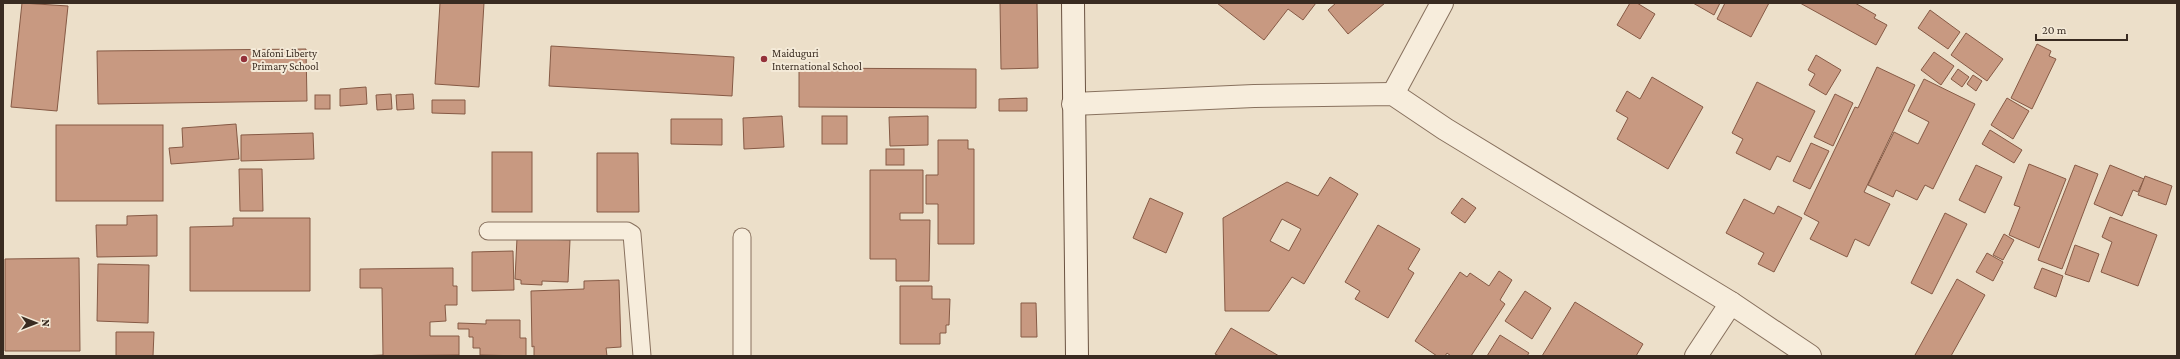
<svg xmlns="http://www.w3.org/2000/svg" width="2180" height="359" font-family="'Crimson Pro',serif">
<rect width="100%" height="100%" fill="#ecdfc9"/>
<g fill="#c89981" stroke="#865a45" fill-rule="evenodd">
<polygon points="22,3 68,6 57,111 11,107"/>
<polygon points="440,3 484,3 479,87 435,84"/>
<polygon points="1000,3 1037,3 1038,68 1001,69"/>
<polygon points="1217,3 1316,3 1303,20 1288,9 1264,40"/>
<polygon points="1336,3 1385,3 1348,34 1328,10"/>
<polygon points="1630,3 1637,3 1655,14 1640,39 1617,25"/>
<polygon points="1693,3 1720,3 1714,15"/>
<polygon points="1725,3 1769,3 1751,37 1717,19"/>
<polygon points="1800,3 1855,3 1876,15 1874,18 1887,25 1876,45"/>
<polygon points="1930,10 1960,32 1948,49 1918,28"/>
<polygon points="1966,33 2003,59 1987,81 1951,55"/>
<polygon points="2037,44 2051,51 2049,56 2056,59 2032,109 2011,98"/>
<polygon points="551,46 734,57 732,96 549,86"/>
<polygon points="306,49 307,101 98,104 97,51"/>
<polygon points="1934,52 1954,66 1941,85 1921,70"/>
<polygon points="1816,55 1841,70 1826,95 1809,85 1815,74 1808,70"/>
<polygon points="1877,67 1915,85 1864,192 1890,204 1869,246 1855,239 1847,257 1810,239 1819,222 1804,214 1855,107 1858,108"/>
<polygon points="799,68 976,69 976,108 799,107"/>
<polygon points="1958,69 1969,77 1962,87 1951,79"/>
<polygon points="1973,75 1982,81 1976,91 1967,84"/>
<polygon points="1652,77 1703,107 1668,169 1617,139 1628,118 1616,111 1627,91 1640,99"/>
<polygon points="1924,79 1975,104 1933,189 1925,185 1917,200 1896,190 1893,197 1868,185 1894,132 1918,144 1929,122 1908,111"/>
<polygon points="1757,82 1815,111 1790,162 1777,156 1770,170 1736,153 1743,139 1732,133"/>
<polygon points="366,87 367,104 340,106 340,89"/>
<polygon points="391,94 392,109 377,110 376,95"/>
<polygon points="413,94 414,109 397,110 396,95"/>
<polygon points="1835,94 1853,103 1833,146 1814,137"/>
<rect x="315" y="95" width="15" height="14"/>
<polygon points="1027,98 1027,111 999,111 999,99"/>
<polygon points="2007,98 2029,111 2013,139 1991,125"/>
<polygon points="432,100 465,100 465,114 432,113"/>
<polygon points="782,116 784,147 744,149 743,118"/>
<rect x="822" y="116" width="25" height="28"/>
<polygon points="928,116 928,145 890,146 889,117"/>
<polygon points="671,119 722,119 722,145 671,144"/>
<polygon points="236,124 239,159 171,164 169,148 183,147 182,128"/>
<rect x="56" y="125" width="107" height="76"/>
<polygon points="1990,130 2022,150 2014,163 1982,144"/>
<polygon points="313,133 314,159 241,161 241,135"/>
<polygon points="938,140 968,140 968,149 974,149 974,244 938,244 938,204 926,204 926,175 938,175"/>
<polygon points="1811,143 1829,151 1810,189 1793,181"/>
<rect x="886" y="149" width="18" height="16"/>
<rect x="492" y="152" width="40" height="60"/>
<polygon points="597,153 638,153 639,212 597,212"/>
<polygon points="2029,164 2066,179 2039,248 2009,235 2020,207 2014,205"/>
<polygon points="1976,165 2002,177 1985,213 1959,200"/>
<polygon points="2075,165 2098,174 2062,269 2038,260"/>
<polygon points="2110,165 2144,179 2138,192 2133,190 2122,216 2094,204"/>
<polygon points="239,169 262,169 263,211 240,211"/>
<polygon points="870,170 923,170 923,213 900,213 900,220 930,220 929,281 896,281 896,259 870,259"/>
<polygon points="2145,176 2172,186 2166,205 2138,195"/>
<path d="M1330 177 1358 194 1304 284 1292 277 1269 311H1225L1223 218 1287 182 1318 196ZM1282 219 1301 229 1289 251 1270 241Z"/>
<polygon points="1150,198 1183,213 1166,253 1133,238"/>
<polygon points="1462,198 1476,208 1465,223 1451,213"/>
<polygon points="1744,199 1774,214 1778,206 1802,218 1774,272 1758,264 1764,253 1726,233"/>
<polygon points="1945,213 1967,224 1932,294 1911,283"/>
<polygon points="157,215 157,256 97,257 96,225 127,225 127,216"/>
<polygon points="2110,217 2157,235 2138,286 2101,272 2112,242 2102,237"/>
<polygon points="233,218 310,218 310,291 190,291 190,227 233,226"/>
<polygon points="1378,225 1420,249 1408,269 1414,273 1388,318 1355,299 1360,291 1345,282"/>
<polygon points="2004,234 2014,240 2003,260 1993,255"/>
<polygon points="517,238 570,240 568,282 542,281 542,285 521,284 521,280 515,279"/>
<polygon points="2075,245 2099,254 2089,282 2065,274"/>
<polygon points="513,251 514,290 472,291 472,252"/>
<polygon points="1987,253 2003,262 1993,281 1976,272"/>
<polygon points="79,258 80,351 5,351 5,259"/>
<polygon points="98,264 149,265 148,323 97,321"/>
<polygon points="453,268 453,286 457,286 457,305 445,305 446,321 430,322 430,336 459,336 459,355 360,356 383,355 382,288 360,288 360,269"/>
<polygon points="2042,268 2063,276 2056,297 2034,288"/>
<polygon points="1499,271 1512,280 1500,300 1505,304 1471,356 1451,356 1447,353 1445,356 1437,356 1415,341 1460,272 1467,277 1470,273 1489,286"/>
<polygon points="1957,279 1985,295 1951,356 1917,356 1915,355"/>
<polygon points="619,280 621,347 606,348 607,356 534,356 534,346 532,347 531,291 584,289 584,281"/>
<polygon points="900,286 932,286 932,299 950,299 949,325 946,325 946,333 940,333 940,344 900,344"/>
<polygon points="1525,291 1551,308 1532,339 1505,321"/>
<polygon points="1575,302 1643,344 1636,356 1542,356"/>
<polygon points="1021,303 1036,303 1037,337 1021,337"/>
<polygon points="486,320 520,320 520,338 526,338 526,356 480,355 480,348 473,348 473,337 469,337 469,329 458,329 458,323 486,324"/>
<polygon points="1231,328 1279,356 1219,356 1215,354"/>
<polygon points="116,332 154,332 153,356 116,356"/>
<polygon points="1500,335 1529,353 1527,356 1487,356"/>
</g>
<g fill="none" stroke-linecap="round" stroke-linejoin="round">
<defs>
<g id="lane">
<polyline points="488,231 627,231 632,234 642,356"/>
<polyline points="742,237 742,356"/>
</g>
<g id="street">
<polyline points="1393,94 1442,3"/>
<polyline points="1073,104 1254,96 1393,94 1445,129 1731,303 1810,356"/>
<polyline points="1696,356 1731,303"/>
</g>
<polyline id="secondary" points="1073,3 1077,356"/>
</defs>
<use href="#lane" stroke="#88715e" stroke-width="19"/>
<use href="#street" stroke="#88715e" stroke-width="24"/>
<use href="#secondary" stroke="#6a5241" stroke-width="24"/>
<use href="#lane" stroke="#f7eddc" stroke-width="17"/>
<use href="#street" stroke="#f7eddc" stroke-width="22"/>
<use href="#secondary" stroke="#f7eddc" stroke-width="22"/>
</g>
<g fill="#94313a" stroke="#f4ead8" stroke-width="1.5">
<circle cx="244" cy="59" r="4"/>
<circle cx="764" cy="59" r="4"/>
</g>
<g text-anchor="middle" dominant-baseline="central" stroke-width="4" stroke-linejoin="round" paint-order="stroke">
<g font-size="11" fill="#392b21" stroke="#f4ead8" text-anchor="start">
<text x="252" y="53">Mafoni Liberty<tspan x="252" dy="13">Primary School</tspan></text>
<text x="772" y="53">Maiduguri<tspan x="772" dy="13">International School</tspan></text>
</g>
</g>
<rect width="2180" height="359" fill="none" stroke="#392b21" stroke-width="8"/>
<g transform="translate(36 323) rotate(90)" stroke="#f4ead8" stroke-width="3" paint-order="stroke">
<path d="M0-3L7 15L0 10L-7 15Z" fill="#392b21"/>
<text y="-6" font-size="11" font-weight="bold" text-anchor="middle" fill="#392b21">N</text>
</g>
<path d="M2036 34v6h91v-6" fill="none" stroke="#392b21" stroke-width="2"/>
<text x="2042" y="34" font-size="12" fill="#392b21" stroke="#f4ead8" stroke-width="3" paint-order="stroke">20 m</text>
</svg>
